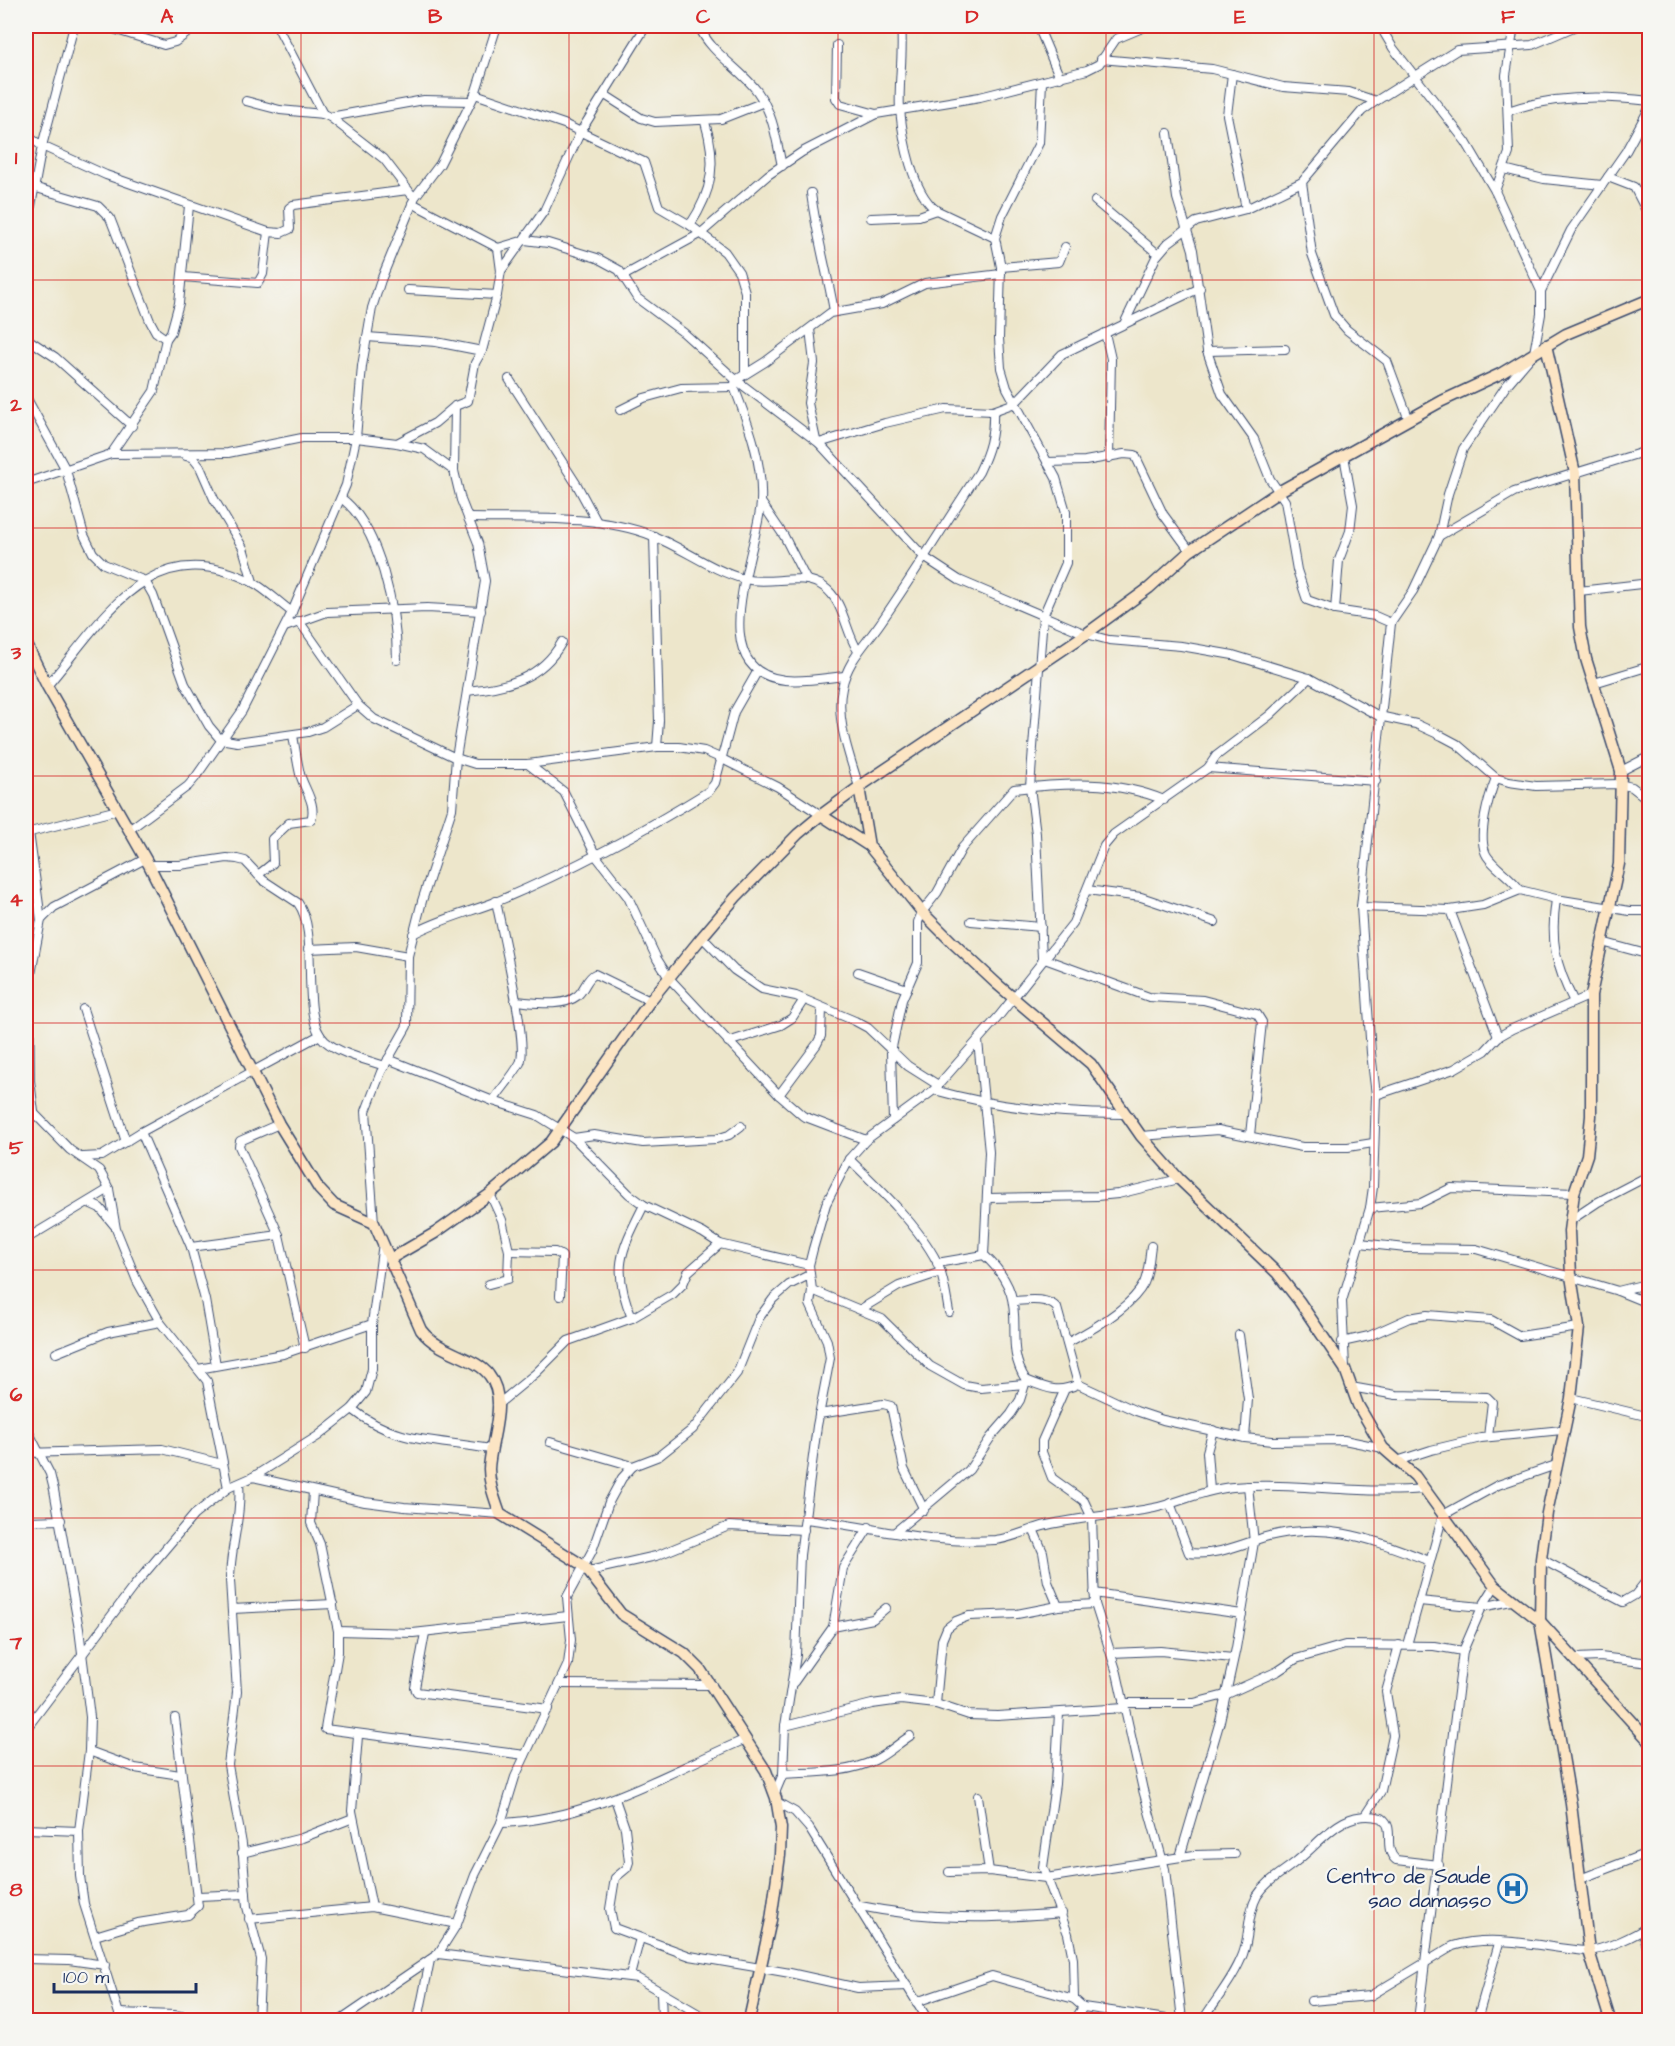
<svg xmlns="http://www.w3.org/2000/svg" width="1675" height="2046" font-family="'Architects Daughter',sans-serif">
<rect width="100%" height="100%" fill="#f6f6f2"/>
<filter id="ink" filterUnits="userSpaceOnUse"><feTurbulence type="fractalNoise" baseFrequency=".0167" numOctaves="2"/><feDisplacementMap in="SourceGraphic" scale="12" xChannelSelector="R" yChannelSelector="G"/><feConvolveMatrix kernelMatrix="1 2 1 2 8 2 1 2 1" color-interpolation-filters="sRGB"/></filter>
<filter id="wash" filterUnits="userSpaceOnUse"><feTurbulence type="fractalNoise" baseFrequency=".008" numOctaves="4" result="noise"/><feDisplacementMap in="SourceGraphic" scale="24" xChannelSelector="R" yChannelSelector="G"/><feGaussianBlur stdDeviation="1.35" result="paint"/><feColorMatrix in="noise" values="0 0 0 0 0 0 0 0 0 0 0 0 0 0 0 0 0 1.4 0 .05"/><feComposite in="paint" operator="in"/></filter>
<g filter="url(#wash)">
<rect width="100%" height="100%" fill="#ede6cb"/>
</g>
<g filter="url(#ink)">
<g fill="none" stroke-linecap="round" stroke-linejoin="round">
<defs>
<g id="street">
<polyline points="104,26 164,45 175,42 197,26"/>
<polyline points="277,26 323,114"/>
<path d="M699 26C710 53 740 68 757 91 774 115 776 139 782 166"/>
<path d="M901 26C904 54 898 82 900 110 903 139 912 192 936 210L995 238"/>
<polyline points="1038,26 1060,78"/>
<polyline points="837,45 836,98 840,104 876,114"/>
<polyline points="1101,59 1212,69 1283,87 1349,92 1376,101"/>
<polyline points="1232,74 1227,115 1246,209"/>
<polyline points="1042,82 1039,143 1002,216 995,238 1001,267 999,338 1001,368 1007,388 1056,478 1066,512 1066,563 1043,616 1030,787 1036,834 1042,958 1149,997 1203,1000 1257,1014 1262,1022 1250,1135"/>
<polyline points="475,94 564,124 644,162 659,207 690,225 725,252 739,272 745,292 745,374"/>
<polyline points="605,95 641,118 655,122 721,119 764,102"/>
<polyline points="246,101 280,110 323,114 330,117 384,159 411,194"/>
<path d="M1508 111C1553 95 1602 95 1650 101"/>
<polyline points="330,117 424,100 471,101"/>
<polyline points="1168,133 1177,198 1193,250 1207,351 1222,394 1254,439 1270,479 1285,501 1297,570 1307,600 1335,610 1375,616 1391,623"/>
<polyline points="26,135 42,146 106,175 268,232 281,233 290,229 289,208 293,205 408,190"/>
<polyline points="1504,169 1544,179 1602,185"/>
<polyline points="1608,177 1634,187 1650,218"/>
<polyline points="1302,182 1312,254 1334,315 1347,330 1387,361 1409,420"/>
<polyline points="33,187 98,206 110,218 150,321 156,332 166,339"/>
<polyline points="1495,191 1509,153 1506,75 1514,26"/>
<path d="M811 193C816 233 827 271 834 311"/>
<polyline points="1095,201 1158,254"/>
<polyline points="412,203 498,248 525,240 548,243 597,258 619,270 637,298 684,333 736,380 819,443 924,557 959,580 1086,634 1109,640 1181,646 1233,655 1309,678 1379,716 1416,724 1442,736 1457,744 1496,778 1509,782 1536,786 1619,784 1632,787 1650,801"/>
<polyline points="871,218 919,216 936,210"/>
<path d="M690 225C713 191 717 161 705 122"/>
<polyline points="26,233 42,146 74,26"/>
<polyline points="1001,267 1059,262 1065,247"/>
<polyline points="501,271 544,211 581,131 646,26"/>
<polyline points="623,276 700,234 768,175 802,152 876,114 980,97 1087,70 1099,64 1116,39 1147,26"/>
<polyline points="183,277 258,283 263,274 268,232"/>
<polyline points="408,290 497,295"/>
<polyline points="1541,291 1571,230 1626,151 1650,107"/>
<polyline points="1125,322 1156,257 1168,243 1196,222 1246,209 1302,182 1362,111 1376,101 1457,50 1532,45 1576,26"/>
<polyline points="810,329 814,363 808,403 816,440"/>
<polyline points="1105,333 1111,359 1109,458"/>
<polyline points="367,337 436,342 482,351"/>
<polyline points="26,338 55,357 132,426"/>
<polyline points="1207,351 1285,349"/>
<polyline points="509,379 577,485 597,522"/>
<polyline points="26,397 66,470 84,535 93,553 104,564 145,581 153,595 185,684 209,726 220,739 237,742 308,732 323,727 358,705"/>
<polyline points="620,410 644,398 681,388 734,387"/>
<polyline points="397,443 435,423 455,406 468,401 475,363 482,351 497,295 501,271 498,248"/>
<polyline points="819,443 885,423 946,409 993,411 1015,403 1062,354 1200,288"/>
<polyline points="111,454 154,391 166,339 171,332 179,303 189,206"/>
<polyline points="186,456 192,457 200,467 214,499 243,548 253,582"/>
<polyline points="1047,462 1085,461 1124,454 1135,455 1163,514 1190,551"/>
<polyline points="26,483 111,454 228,453 302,438 356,438 397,443 424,449 454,471"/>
<path d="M341 498C380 526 397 613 397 660"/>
<polyline points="761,502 784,536 806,579"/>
<path d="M468 518C526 519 599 514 653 536 685 549 711 570 744 579 771 586 802 571 824 587 844 601 845 631 858 651"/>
<polyline points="654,536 659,721 657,747"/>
<polyline points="1439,536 1514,492 1650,450"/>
<polyline points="1579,591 1650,583"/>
<polyline points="1335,610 1339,560 1350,531 1353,505 1344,456"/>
<polyline points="299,621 358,705 374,719 456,758 475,764 528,764 657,747 679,747 704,751 720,758 778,787 821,815"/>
<polyline points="285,627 327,612 427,608 481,611"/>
<path d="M845 676C826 678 804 682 785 680 701 671 758 551 761 502 763 461 748 423 734 387L736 380 765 362 830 313 882 304 925 283 1001 274"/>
<polyline points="1594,683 1650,666"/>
<path d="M47 686C103 621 149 530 252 582 266 589 279 603 292 612"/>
<path d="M467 691C507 687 541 679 562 642"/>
<polyline points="528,764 564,792 596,856 628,897 657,959 669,978 779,1095 803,1116 866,1140"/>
<polyline points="1208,768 1376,781"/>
<polyline points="1621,771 1650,756"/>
<path d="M1496 778C1489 796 1476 838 1487 856 1495 868 1511 877 1520 890"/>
<path d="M859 787C850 757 835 719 842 688 847 661 866 644 881 622 915 573 946 522 979 472 989 451 994 435 993 411"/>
<polyline points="129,830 188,786 195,778 242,711 292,612 346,485 356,438 362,366 372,308 381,280 415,197 440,164 475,94 497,26"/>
<polyline points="29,832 41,920"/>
<polyline points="26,833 118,810"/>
<path d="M149 865H180L227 858 237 859 245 861 263 880 298 903C321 934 298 1016 325 1041 340 1054 367 1060 385 1066"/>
<path d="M258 875 273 863 272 839 289 823 311 820C317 804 304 789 300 774 297 761 295 748 293 735"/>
<polyline points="1087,890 1141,897 1215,922"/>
<path d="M1556 899C1550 940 1555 965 1574 1002"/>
<polyline points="1361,907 1450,910 1483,905 1520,890 1556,899 1630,911 1650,911"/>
<polyline points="1450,910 1498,1037"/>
<polyline points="971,921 1041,927"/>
<path d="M413 934C440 919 470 912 498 901 571 870 641 833 709 791L715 783 734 712 757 672"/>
<polyline points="702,937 734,970 762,989 796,996 855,1021 868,1028 908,1066 938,1085"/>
<polyline points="1602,942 1650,955"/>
<polyline points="308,949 356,947 408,956"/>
<polyline points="858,972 907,989"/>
<polyline points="29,985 30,1081 34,1112"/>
<polyline points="26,989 29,985 41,920 54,907 145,859"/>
<path d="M515 1001C532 1002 562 1008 577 996 585 990 586 978 595 974L650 1001"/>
<polyline points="83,1009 126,1142"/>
<path d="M978 1041 989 1152 984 1255C1037 1303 998 1337 1026 1380 1046 1388 1058 1394 1078 1384L1136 1411 1163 1420 1245 1438 1272 1441 1344 1440 1383 1448"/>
<polyline points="728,1042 781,1025 792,1018 803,1001"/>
<polyline points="388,1059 493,1101 537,1115 574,1138 629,1194 644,1205 703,1233 720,1244 809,1265"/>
<path d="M934 1090C995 1107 1060 1114 1123 1114"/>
<polyline points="779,1095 817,1044 821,1036 822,1009"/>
<polyline points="1376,1095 1454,1069 1485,1051 1498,1037 1512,1029 1591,995"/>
<path d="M493 1101C501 1089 513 1076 520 1063 529 1045 501 928 496 901"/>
<polyline points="26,1105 70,1150 99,1170 104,1179 109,1189 116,1229 137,1281 160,1322 207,1381 228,1488"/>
<path d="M893 1120 891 1052 902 1000 918 963V922L922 912 937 893 962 848 1014 789C1065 783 1116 780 1164 800"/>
<polyline points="279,1124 240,1141 239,1146 279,1235 305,1348"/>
<polyline points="141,1132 191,1247 205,1300 216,1365"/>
<polyline points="1141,1136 1218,1130 1302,1147 1348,1147 1373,1143"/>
<polyline points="574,1138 594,1135 643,1143 716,1139 729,1135 741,1126"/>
<polyline points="83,1157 102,1156 141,1132 320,1035"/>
<path d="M849 1159C878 1187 918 1225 937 1262 944 1277 946 1296 949 1312"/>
<polyline points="490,1194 502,1220 509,1251 555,1252 562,1256 560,1296"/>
<polyline points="988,1198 1097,1196 1118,1194 1179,1179"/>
<polyline points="89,1203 100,1208 114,1225"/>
<polyline points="1370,1208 1421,1203 1451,1188 1574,1193"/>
<polyline points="1571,1220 1598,1202 1650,1175"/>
<polyline points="374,1223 366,1111 381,1072 407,1026 408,956 422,901 452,809 456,758 485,581 478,543 461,500 454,471 455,406"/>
<polyline points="26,1239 109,1189"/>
<polyline points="1360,1243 1406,1248 1476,1249 1618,1291 1650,1304"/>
<polyline points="191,1247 279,1235"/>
<polyline points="937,1263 984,1255"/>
<polyline points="489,1284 508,1279 509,1251"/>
<polyline points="1618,1291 1650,1283"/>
<path d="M1014 1301C1027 1300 1048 1297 1057 1308L1078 1384"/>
<polyline points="861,1309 899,1286 941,1272"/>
<path d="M632 1318C611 1268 621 1251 644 1205"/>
<polyline points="1239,1335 1248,1399 1245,1438"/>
<polyline points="1342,1342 1369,1336 1409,1318 1427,1315 1491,1320 1520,1336 1579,1327"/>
<path d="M1067 1343C1090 1331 1132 1307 1144 1283 1149 1272 1149 1258 1151 1246"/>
<polyline points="56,1353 108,1332 160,1322"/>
<polyline points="1345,1368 1342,1301 1370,1208 1373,1187 1376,1095 1371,1053 1361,907 1391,623 1413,591 1439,536 1448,494 1463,449 1506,386 1534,353 1541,314 1541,291 1495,191 1466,142 1393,48 1380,26"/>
<polyline points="198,1369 283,1354 372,1324"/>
<polyline points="1024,1384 981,1388 964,1385 930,1366 882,1319 812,1290 809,1265 813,1249 826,1204 849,1159 866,1140 934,1090 999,1016 1073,923 1104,846 1114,834 1208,768 1216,756 1270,715 1309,678"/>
<polyline points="1351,1387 1396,1395 1487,1397 1492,1402 1488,1437"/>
<polyline points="1064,1391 1042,1441 1042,1452 1052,1478 1084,1501 1092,1518 1095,1604 1117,1673 1143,1790 1165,1869 1182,2020"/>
<polyline points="1571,1398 1650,1417"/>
<polyline points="497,1405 536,1373 568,1341 632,1318 673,1294 683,1284 688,1272 720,1244"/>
<path d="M352 1409C397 1445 437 1439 490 1449"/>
<polyline points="819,1414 883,1404 891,1406 904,1469 924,1510"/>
<polyline points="26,1427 50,1474 54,1490 79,1629 90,1717 89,1751 79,1831 80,1876 84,1904 121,2020"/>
<polyline points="550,1442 633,1466"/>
<polyline points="26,1453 162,1449 222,1464"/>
<polyline points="1400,1460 1431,1450 1481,1438 1562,1430"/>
<polyline points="253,1477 365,1502 404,1507 500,1514"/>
<path d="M239 1484C242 1517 230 1547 230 1580L237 1692 228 1765 242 1844 247 1907 261 1959 258 2020"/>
<polyline points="1210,1490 1207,1452 1213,1430"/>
<polyline points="313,1491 311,1523 320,1544 338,1631 338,1652 325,1729 525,1755"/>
<path d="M1170 1503 1189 1553C1216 1556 1240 1545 1265 1537 1328 1520 1373 1540 1430 1561"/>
<path d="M806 1519C868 1526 932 1545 995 1540 1013 1538 1029 1529 1047 1525 1082 1517 1119 1515 1154 1508 1181 1502 1206 1489 1233 1487 1296 1482 1361 1495 1423 1489"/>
<polyline points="26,1521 61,1520"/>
<polyline points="1033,1529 1043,1552 1048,1582 1058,1606"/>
<polyline points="895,1532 969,1470 991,1437 1011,1414 1020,1400 1026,1381"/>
<polyline points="1541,1559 1623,1602 1635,1595 1650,1576"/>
<polyline points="589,1571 656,1556 729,1526 804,1530"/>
<polyline points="1094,1593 1242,1614"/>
<polyline points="1419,1601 1482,1607 1511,1601"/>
<polyline points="232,1609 333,1604"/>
<polyline points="833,1627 873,1619 886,1608"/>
<polyline points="338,1631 413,1633 568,1616"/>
<polyline points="425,1633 415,1688 417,1692 548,1709"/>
<polyline points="1407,1645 1443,1515 1498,1485 1556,1465"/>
<polyline points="1111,1653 1160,1651 1233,1658"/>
<polyline points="1576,1658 1600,1657 1650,1663"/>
<polyline points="794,1682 833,1627 843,1568 869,1527"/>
<polyline points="560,1684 712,1685"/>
<polyline points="1123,1703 1194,1703 1225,1695 1278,1671 1296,1659 1345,1645 1434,1646 1463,1651"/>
<polyline points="936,1704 942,1640 947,1628 956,1621 969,1616 1017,1614 1058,1606 1095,1604"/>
<polyline points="1059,1713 1055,1784 1043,1867 1068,1934 1073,1959 1074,1999"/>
<polyline points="785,1726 872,1704 901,1700 936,1704 969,1715 997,1716 1124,1708"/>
<polyline points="26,1729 134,1586 194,1515 228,1488 253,1477 318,1436 352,1409 366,1392 372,1369 372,1324 383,1243"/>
<polyline points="358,1736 352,1811 372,1907"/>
<polyline points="89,1751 135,1768 180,1775"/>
<path d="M783 1774C814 1772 846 1774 875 1760 887 1754 899 1743 910 1736"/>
<polyline points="775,1793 783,1774 785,1726 796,1655 800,1555 817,1426 830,1358 827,1341 810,1304 812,1290"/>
<polyline points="978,1796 989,1871"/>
<polyline points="615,1799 625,1828 629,1862 627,1868 615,1878 610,1909 614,1928 690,1956 790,1973 858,1988 907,1986"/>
<polyline points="777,1802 795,1812 809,1828 928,2020"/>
<polyline points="1366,1814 1381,1791 1393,1735 1386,1692 1399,1645"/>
<path d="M501 1823C593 1819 664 1774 746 1739"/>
<polyline points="26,1829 79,1831"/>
<polyline points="242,1853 302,1838 353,1818"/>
<polyline points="1180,1857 1220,1721 1236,1648 1254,1542 1248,1486"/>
<polyline points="949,1872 989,1871 1046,1878 1194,1855 1235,1854"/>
<polyline points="1580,1879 1650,1852"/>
<polyline points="198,1896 246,1894"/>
<path d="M860 1906C928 1920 993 1919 1062 1913"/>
<polyline points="249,1919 372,1907 457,1924"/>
<polyline points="1643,1930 1650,1960"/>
<polyline points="95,1936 138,1923 188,1915 198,1906 175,1718"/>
<polyline points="438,1954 637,1978 709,2020"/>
<polyline points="26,1959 69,1960 105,1965"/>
<polyline points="630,1976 640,1938"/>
<polyline points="661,1993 662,2020"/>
<path d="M1311 2001 1370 1996 1453 1946C1495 1933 1544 1948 1586 1951 1603 1951 1637 1935 1650 1925"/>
<polyline points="916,2002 992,1976 1074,1999 1083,2007 1174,2020"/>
<polyline points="119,2013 174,2015 208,2020"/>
<polyline points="341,2020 438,1954 457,1924 475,1875 501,1823 515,1777 568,1664 571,1640 567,1597 592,1551 609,1502 622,1478 633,1466 659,1456 693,1429 737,1373 759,1318 773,1299 789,1285 809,1275"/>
<polyline points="418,2020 430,1960"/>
<polyline points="1075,2020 1083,2007"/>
<path d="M1203 2020C1216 1999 1234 1978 1243 1954 1250 1935 1247 1914 1257 1896 1267 1880 1284 1872 1298 1860 1325 1838 1343 1808 1382 1818 1396 1828 1382 1848 1396 1860L1439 1865"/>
<polyline points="1418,2020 1463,1651 1482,1607 1495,1586"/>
<polyline points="1477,2020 1499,1943"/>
</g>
<g id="secondary">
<polyline points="1546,345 1575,473 1580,627 1586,659 1621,771 1619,864 1591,995 1591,1116 1587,1155 1574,1193 1569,1231 1571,1276 1579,1327 1571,1398 1547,1513 1541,1559 1540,1621 1571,1804 1589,1951 1610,2020"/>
<path d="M26 643 47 686 149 865 279 1124 319 1189 334 1205 374 1223 421 1330C439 1354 475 1356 489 1375 509 1400 490 1441 489 1469 489 1485 495 1499 500 1514L584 1566 621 1614 684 1653 700 1669 766 1771 776 1798 781 1828 780 1855 771 1920 749 2020"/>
<polyline points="859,787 869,846"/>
<polyline points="821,815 869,846 922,912 953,943 997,984 1091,1064 1141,1136 1179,1179 1277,1273 1299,1301 1345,1369 1358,1405 1383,1448 1415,1476 1495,1586 1540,1621 1650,1742"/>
<polyline points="390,1259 435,1233 490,1194 551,1142 650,1001 702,937 736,897 798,834 821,815 859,787 1086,634 1149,588 1190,551 1280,491 1442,401 1500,374 1566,334 1650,299"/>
</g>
</defs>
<use href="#street" stroke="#3a4a6e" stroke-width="10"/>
<use href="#secondary" stroke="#3a4a6e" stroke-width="13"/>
<use href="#street" stroke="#fff" stroke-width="8"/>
<use href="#secondary" stroke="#fce5c4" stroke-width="10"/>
</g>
</g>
<path fill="none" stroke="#d62828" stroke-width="1.5" stroke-opacity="0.55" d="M301 26V2020M569 26V2020M838 26V2020M1106 26V2020M1374 26V2020M26 280H1650M26 528H1650M26 776H1650M26 1023H1650M26 1270H1650M26 1518H1650M26 1766H1650"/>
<defs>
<symbol id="hospital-ring" viewBox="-11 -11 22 22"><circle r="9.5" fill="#f6f6f2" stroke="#1f6fb2" stroke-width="1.5"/><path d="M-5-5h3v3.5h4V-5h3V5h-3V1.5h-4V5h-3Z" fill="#1f6fb2"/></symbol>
</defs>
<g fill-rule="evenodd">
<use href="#hospital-ring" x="1496" y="1872" width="33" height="33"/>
</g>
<g text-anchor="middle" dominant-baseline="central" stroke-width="4.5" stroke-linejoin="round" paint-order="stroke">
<g font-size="21" fill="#1b2f5e" stroke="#f6f6f2" text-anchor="end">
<text x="1491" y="1876">Centro de Saude<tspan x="1491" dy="24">sao damasso</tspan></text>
</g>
</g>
<rect width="1675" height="2046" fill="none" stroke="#f6f6f2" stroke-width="66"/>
<path d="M54 1983v9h142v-9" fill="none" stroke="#1b2f5e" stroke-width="3"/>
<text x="63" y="1983" font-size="18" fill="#1b2f5e" stroke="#f6f6f2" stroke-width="4.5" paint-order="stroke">100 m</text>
<rect x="33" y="33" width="1609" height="1980" fill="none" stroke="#d62828" stroke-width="2"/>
<g font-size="20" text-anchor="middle" font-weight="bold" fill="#d62828">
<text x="167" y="23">A</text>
<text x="435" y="23">B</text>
<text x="703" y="23">C</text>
<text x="972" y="23">D</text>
<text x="1240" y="23">E</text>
<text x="1508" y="23">F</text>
<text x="16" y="164">1</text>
<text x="16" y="411">2</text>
<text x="16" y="659">3</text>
<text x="16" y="906">4</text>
<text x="16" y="1154">5</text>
<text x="16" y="1401">6</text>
<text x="16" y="1649">7</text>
<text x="16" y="1896">8</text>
</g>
</svg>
